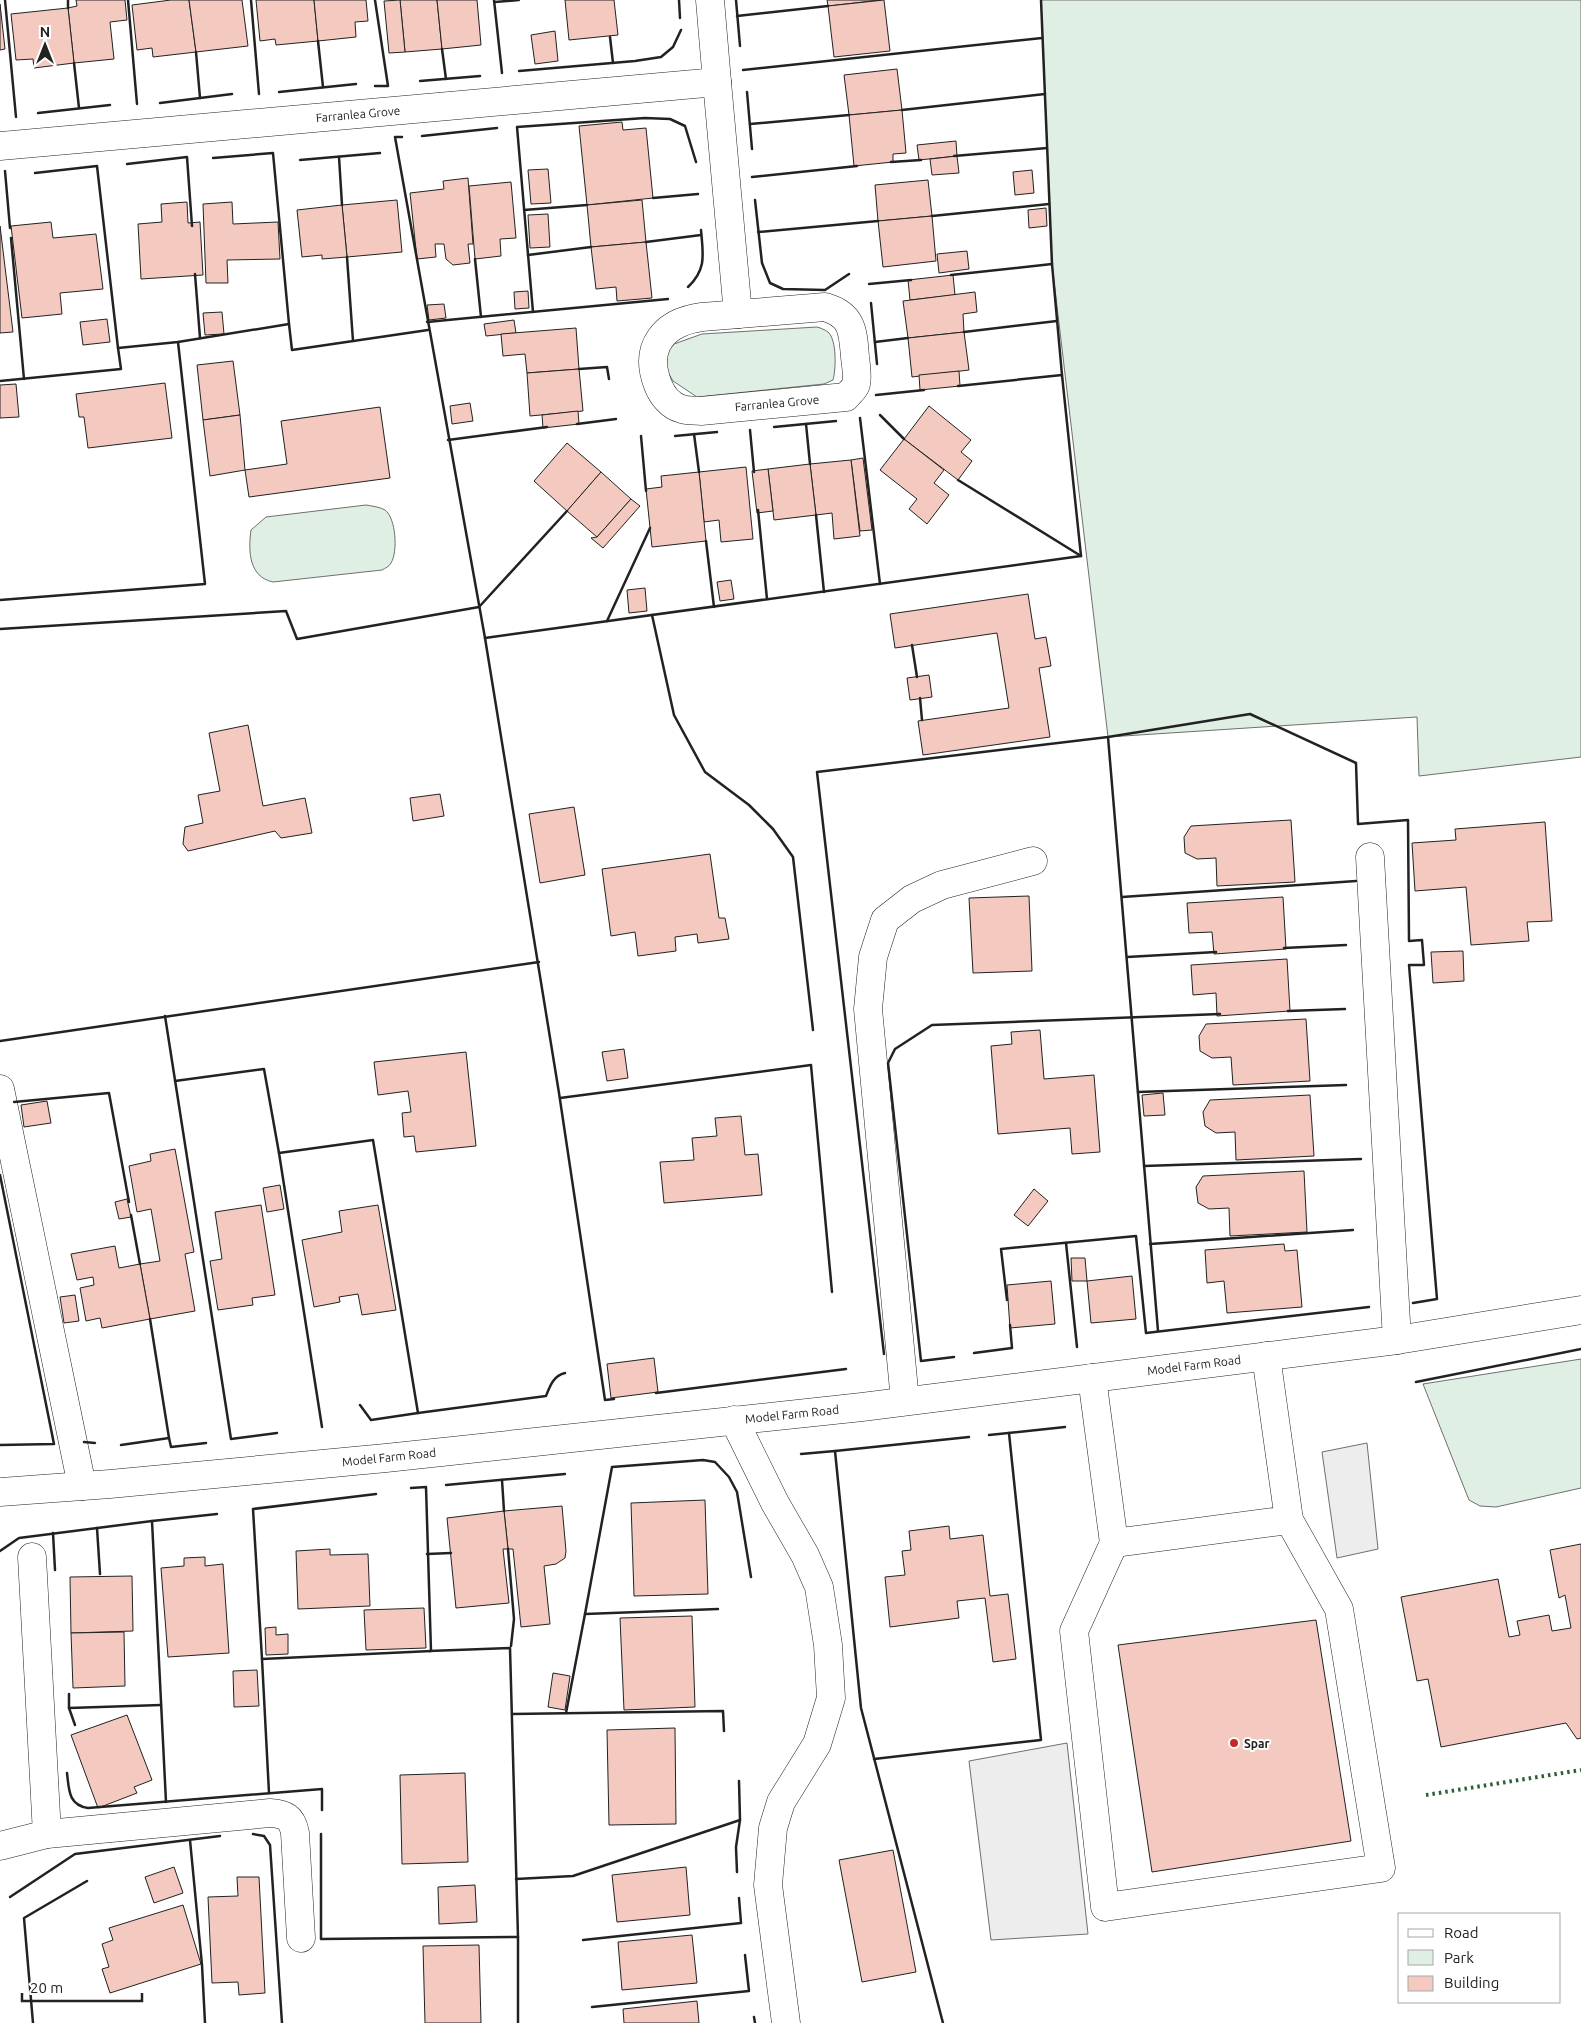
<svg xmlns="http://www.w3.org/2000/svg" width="1581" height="2023" font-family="Ubuntu,sans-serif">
<rect width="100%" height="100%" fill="#fff"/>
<g fill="#e0efe3" stroke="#6f6f6f">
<polygon points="1041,0 1581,0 1581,757 1419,776 1417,717 1108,737 1052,264"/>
<path d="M817 327C821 328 825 330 828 332 837 340 836 369 833 380L824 384 697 397 673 381 666 369V354L674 344 702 334Z"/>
<path d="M366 505C372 506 380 507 385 510 396 518 398 552 391 563 389 567 385 568 382 570L273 582C249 577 248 551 251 530L266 517Z"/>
<polygon points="1581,1359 1581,1488 1496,1507 1480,1506 1469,1500 1423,1384"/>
</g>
<g fill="#ededed" stroke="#6f6f6f">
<polygon points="1367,1443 1378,1549 1337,1558 1322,1452"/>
<polygon points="1067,1743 1088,1934 991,1940 969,1761"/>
</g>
<g fill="#f3c9c0" stroke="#222">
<polygon points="76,0 125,0 127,20 110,22 114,59 74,63 68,8 77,6"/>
<polygon points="171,0 189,0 196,52 153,57 152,48 137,50 132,5"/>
<polygon points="189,0 242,0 248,46 196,52"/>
<polygon points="256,0 314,0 318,41 276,45 275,39 260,41"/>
<polygon points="314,0 366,0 368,21 355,22 356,37 318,41"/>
<polygon points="400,0 437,0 442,49 405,52"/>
<polygon points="400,0 405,52 389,53 384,1"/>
<polygon points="437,0 477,0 481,45 442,49"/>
<polygon points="565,0 614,0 618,35 569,40"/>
<polygon points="827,0 881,0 828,6"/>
<polygon points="884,0 890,51 834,57 828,6"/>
<polygon points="0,4 5,49 0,50"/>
<polygon points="68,8 74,63 34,68 33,59 16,60 11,14"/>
<polygon points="555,31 558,61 535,64 531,35"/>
<polygon points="897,69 902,110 849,115 844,75"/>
<polygon points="902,110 906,153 893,154 893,162 854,166 849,115"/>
<polygon points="622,122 623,130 646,128 653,198 587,205 579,126"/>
<polygon points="956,141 957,156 919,160 917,145"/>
<polygon points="957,156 959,173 932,175 930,159"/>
<polygon points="548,169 551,203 531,204 528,170"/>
<polygon points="1032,170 1034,193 1015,195 1013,172"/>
<polygon points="468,178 473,244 468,244 470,263 453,265 446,259 444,244 435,244 436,257 417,259 410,193 444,189 443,181"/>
<polygon points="928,180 932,216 878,221 875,185"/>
<polygon points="511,182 516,238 500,239 501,256 475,259 469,186"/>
<polygon points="397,200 402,252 347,257 342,205"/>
<polygon points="642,200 646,242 591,247 587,205"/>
<polygon points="187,202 188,223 200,222 203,275 141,279 138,224 162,222 161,204"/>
<polygon points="232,202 233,224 278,222 280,259 227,260 228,283 206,283 203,204"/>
<polygon points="342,205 347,257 322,259 322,255 302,257 297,210"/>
<polygon points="1046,208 1047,226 1029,228 1028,210"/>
<polygon points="548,214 550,247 530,248 528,215"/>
<polygon points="932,216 936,261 883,267 878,221"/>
<polygon points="51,222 53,238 96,234 103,289 60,293 62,314 22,318 11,226"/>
<polygon points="0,226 13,332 0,333"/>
<polygon points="646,242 652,298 617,301 616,287 596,289 591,247"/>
<polygon points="967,251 969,269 939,273 937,254"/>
<polygon points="953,275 955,295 910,300 908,280"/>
<polygon points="528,291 529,308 515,309 514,292"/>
<polygon points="975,292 977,312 963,314 964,332 908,338 903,301"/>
<polygon points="444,304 446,318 429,320 427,305"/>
<polygon points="222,312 224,334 205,335 203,313"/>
<polygon points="107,319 110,342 83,345 80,322"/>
<polygon points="514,320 516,333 486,336 484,324"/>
<polygon points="576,328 579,369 527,373 525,354 503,356 501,334"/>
<polygon points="964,332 969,370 912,377 908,338"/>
<polygon points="233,361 240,415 203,420 197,365"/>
<polygon points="579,369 583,411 530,416 527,373"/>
<polygon points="959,371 960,386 920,390 919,375"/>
<polygon points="165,383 172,438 88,448 84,417 79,417 76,394"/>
<polygon points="16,384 19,417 0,418 0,385"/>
<polygon points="470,403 473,421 452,424 450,406"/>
<polygon points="929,406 971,440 961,452 972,461 958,480 904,439"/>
<polygon points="380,407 390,478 249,497 245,470 287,464 281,421"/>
<polygon points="578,411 579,424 543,428 542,415"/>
<polygon points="240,415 245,470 210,476 203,420"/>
<polygon points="904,439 944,470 934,483 949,495 927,524 909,509 917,499 880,470"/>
<polygon points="567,443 601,472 567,511 534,481"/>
<polygon points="863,458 872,530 860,531 851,460"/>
<polygon points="851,460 860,536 834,539 832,513 816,515 810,464"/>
<polygon points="810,464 816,515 774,520 768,469"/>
<polygon points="746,467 753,539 721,542 719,520 704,522 699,472"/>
<polygon points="768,469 773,511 757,513 752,471"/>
<polygon points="601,472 631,499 597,537 567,511"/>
<polygon points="699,472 706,541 652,547 646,489 662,487 661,476"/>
<polygon points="631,499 640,506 603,548 591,538 597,537"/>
<polygon points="731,580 734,599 720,601 717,582"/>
<polygon points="645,588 647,611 629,613 627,590"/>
<polygon points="1028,594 1035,639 1046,637 1051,666 1039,668 1050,737 923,755 918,721 1009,708 997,633 895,648 890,614"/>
<polygon points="929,675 932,697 910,700 907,678"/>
<polygon points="248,725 263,806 305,798 312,833 281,838 275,831 188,851 183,844 185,827 203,823 198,795 220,791 209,733"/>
<polygon points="440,794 444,816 413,821 410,798"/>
<polygon points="574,807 585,875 540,883 529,814"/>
<polygon points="1291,820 1295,882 1217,886 1216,858 1197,859 1185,853 1184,837 1191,826"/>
<polygon points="1545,822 1552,921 1527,922 1529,941 1471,945 1466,887 1415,891 1412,843 1456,840 1455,829"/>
<polygon points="710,854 719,918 725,918 729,939 698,943 697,934 675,937 676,951 638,956 635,932 611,936 602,869"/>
<polygon points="1029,896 1032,971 973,973 969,898"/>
<polygon points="1283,897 1286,949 1214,954 1212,932 1189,933 1187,903"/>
<polygon points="1463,951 1464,981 1433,983 1431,952"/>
<polygon points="1287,959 1290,1011 1217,1016 1216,993 1193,995 1191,965"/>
<polygon points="1306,1019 1310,1081 1233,1085 1231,1057 1212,1058 1200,1051 1199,1036 1206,1024"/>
<polygon points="1040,1030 1044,1079 1094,1075 1100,1152 1072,1154 1070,1128 998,1134 991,1046 1012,1044 1011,1032"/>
<polygon points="624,1049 628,1078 607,1081 602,1052"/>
<polygon points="466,1052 476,1146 416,1152 414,1136 404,1137 402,1113 411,1112 408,1091 378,1095 374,1062"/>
<polygon points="1163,1093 1165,1115 1144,1116 1142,1095"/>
<polygon points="1310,1095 1314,1156 1236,1160 1235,1132 1216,1133 1205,1126 1203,1112 1210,1100"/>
<polygon points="47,1101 51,1123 24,1127 21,1105"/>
<polygon points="741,1116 745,1155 758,1154 762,1195 664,1203 660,1162 694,1160 692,1138 717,1136 715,1118"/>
<polygon points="175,1149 194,1252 185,1254 195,1311 150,1319 140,1264 160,1261 151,1209 137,1212 129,1166 151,1161 150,1154"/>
<polygon points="1304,1171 1307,1232 1230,1236 1229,1208 1209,1209 1198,1203 1196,1187 1203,1176"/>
<polygon points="280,1185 284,1209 267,1212 263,1188"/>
<polygon points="1034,1189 1048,1201 1028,1226 1014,1215"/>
<polygon points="127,1199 131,1217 119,1219 115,1202"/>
<polygon points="261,1205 275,1295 252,1298 253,1305 218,1310 210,1261 222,1259 215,1212"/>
<polygon points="378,1205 396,1310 362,1315 358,1294 339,1297 340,1302 314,1307 302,1240 342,1232 339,1211"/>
<polygon points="1284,1244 1285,1251 1297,1250 1302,1307 1227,1313 1224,1281 1207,1283 1205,1250"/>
<polygon points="115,1246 119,1268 140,1264 150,1319 102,1328 100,1318 86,1321 80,1288 94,1285 93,1277 77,1280 71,1254"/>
<polygon points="1071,1258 1085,1258 1087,1281 1072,1281"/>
<polygon points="1132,1276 1136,1319 1091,1323 1087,1281"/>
<polygon points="1051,1281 1055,1324 1010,1328 1007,1285"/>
<polygon points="75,1295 79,1321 64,1323 60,1297"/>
<polygon points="654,1358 658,1392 611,1398 607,1364"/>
<polygon points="705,1500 708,1594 634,1596 631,1503"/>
<polygon points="562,1506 566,1551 565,1558 556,1564 544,1566 550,1624 521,1627 513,1549 508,1549 504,1511"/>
<polygon points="504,1511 508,1549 503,1549 509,1603 456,1608 447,1518"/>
<polygon points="949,1526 950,1539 983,1535 990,1596 1008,1594 1016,1659 993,1662 985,1598 957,1601 959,1618 890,1627 885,1577 905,1575 902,1551 911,1550 909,1531"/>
<polygon points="1581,1544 1581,1738 1577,1739 1566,1723 1441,1747 1428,1679 1417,1681 1401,1597 1498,1579 1509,1637 1520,1635 1517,1621 1549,1615 1552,1631 1571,1628 1565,1595 1559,1598 1550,1550"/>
<polygon points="330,1549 330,1555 368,1554 370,1606 298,1609 296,1551"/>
<polygon points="205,1557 205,1566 223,1564 229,1653 168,1657 161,1568 184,1566 184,1558"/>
<polygon points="132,1576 133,1631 71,1633 70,1577"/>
<polygon points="424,1608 426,1648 366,1650 364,1610"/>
<polygon points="692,1616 695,1707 624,1710 620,1618"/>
<polygon points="1316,1620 1351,1841 1152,1872 1118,1645"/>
<polygon points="276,1627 276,1635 288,1634 288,1654 266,1655 265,1628"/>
<polygon points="124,1632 125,1686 73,1688 71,1633"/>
<polygon points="257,1670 259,1706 234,1707 233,1671"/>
<polygon points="553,1673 570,1676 565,1710 548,1707"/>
<polygon points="127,1715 152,1780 134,1787 137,1793 98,1808 71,1735"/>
<polygon points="675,1728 676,1824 609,1825 607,1730"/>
<polygon points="465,1773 468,1862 402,1864 400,1775"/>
<polygon points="893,1850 916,1972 862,1982 839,1860"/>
<polygon points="174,1867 183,1893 154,1903 145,1877"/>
<polygon points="686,1867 690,1915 617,1922 612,1875"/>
<polygon points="237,1877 259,1877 265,1993 239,1995 238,1982 212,1983 208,1897 238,1896"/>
<polygon points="475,1885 477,1922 439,1924 438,1887"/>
<polygon points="183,1905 201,1964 110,1993 102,1969 109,1967 102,1944 113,1940 109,1928"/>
<polygon points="692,1935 697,1983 622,1990 618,1942"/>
<polygon points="479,1945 481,2023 425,2023 423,1946"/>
<polygon points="697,2001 699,2023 624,2023 623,2009"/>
</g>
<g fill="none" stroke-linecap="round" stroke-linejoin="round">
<defs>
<g id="minor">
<polyline points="717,82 738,314"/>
<polyline points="0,146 717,82 710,0"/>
<path d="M825 307C853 315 853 332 855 357 856 366 858 376 856 384 855 389 849 393 846 397L701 411C695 410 687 411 682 409 670 406 662 395 658 385 643 347 664 322 702 317Z"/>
<polyline points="1370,857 1397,1340"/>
<polyline points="0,1089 82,1486"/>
<polyline points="1092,1378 1114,1543 1289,1520 1266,1356"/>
<polyline points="905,1401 868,1009 873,957 885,920 912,899 942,885 1033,861"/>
<polyline points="734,1420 775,1503 805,1555 819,1587 828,1645 831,1698 817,1744 781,1802 773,1828 768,1885 786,2023"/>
<polyline points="1114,1543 1074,1631 1105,1907 1381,1868 1339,1609 1289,1520"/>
<polyline points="32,1557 47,1834"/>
<path d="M0 1846 47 1834 270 1813C285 1814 292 1817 295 1833L301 1938"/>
</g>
<polyline id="major" points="0,1492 110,1484 386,1458 862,1407 1397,1340 1581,1310"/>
</defs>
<use href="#minor" stroke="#222" stroke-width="29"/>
<use href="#major" stroke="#222" stroke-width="29"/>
<use href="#minor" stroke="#fff" stroke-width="28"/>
<use href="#major" stroke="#fff" stroke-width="28"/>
<polyline stroke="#2f5e38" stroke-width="4" stroke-dasharray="2.5 4" stroke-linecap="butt" points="1426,1795 1581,1770"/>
<g stroke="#222" stroke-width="2.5">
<polyline points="5,0 16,117"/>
<polyline points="68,0 68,8"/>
<polyline points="128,0 137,104"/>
<polyline points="251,0 259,94"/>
<polyline points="375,0 388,86 375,86"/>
<polyline points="494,0 502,73"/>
<polyline points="679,0 680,18"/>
<polyline points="736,0 740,46"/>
<polyline points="1041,0 1052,264"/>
<polyline points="495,2 519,0"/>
<polyline points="737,16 828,6"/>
<polyline points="610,37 613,63"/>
<polyline points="318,41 323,87"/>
<polyline points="442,49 446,79"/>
<polyline points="196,52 200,98"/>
<polyline points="74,63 79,108"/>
<polyline points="743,70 1042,38"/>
<polyline points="519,71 635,61 661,57 673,47 681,30"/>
<polyline points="420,81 480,76"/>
<polyline points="279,92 356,84"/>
<polyline points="747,92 752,149"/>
<polyline points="160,103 232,94"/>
<polyline points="902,110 1045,94"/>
<polyline points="38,113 110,105"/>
<polyline points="750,124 849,115"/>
<polyline points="422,136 497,128"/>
<polyline points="402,137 395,137 485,638 1081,556 1062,375 958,386"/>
<polyline points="954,156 1047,148"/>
<polyline points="339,157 342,205"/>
<polyline points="213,158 273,153 289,324"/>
<polyline points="300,160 380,153"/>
<polyline points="891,162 921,160"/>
<polyline points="127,164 187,157 192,226"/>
<polyline points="5,171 10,228"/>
<polyline points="35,173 97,166 118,348"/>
<polyline points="752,177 857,166"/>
<polyline points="653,198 698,194"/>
<polyline points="755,200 762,263 770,283 783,289 825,290 849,274"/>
<polyline points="524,210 587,205"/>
<polyline points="932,216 1049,204"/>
<polyline points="758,232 878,221"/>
<polyline points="11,238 24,379"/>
<polyline points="646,242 701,235"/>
<polyline points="528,255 591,247"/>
<polyline points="347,257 353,341"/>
<polyline points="475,259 481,317"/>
<polyline points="195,274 200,338"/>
<polyline points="951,275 1052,264 1062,375"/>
<polyline points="869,284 911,280"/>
<path d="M688 287C707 269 703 254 701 230"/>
<polyline points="871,303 877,364"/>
<polyline points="533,312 517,127 645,118 670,119 685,126 696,162"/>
<polyline points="427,322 668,299"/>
<polyline points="964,332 1057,321"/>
<polyline points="875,342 908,338"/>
<polyline points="579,369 607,367 609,379"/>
<polyline points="0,381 121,369 118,348 178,342 289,324 292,350 428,330"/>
<polyline points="876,395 924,390"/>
<polyline points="880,415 904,439"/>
<polyline points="860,418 880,584"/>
<polyline points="577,424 616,419"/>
<polyline points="806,424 810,464"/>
<polyline points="774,427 836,421"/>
<polyline points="750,430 754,472"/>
<polyline points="694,434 699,472"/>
<polyline points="641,436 646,491"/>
<polyline points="675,436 717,432"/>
<polyline points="448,440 547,427"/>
<polyline points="958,480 1081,556"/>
<polyline points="758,510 767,599"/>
<polyline points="816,515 824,592"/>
<polyline points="706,541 714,607"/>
<polyline points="0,600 205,584 178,342"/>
<polyline points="652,615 674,715 705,772 749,805 773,829 793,857 813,1030"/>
<polyline points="607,621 650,528"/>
<polyline points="0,629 286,611 297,639 479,607 567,511"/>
<polyline points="485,638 559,1093 605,1400 614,1399"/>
<polyline points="912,645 917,677"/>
<polyline points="920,698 922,720"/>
<polyline points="1108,737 1158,1331"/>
<polyline points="1122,897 1356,881"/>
<polyline points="1284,948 1346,945"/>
<polyline points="1127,957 1216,952"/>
<polyline points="1288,1011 1345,1009"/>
<polyline points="165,1016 231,1439 277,1433"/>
<polyline points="0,1041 539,962"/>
<polyline points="175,1081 264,1069 279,1153"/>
<polyline points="1138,1092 1346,1085"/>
<polyline points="560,1098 811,1065 832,1292"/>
<polyline points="14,1102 109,1093 129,1202"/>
<polyline points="1144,1166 1361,1159"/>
<polyline points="0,1175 54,1444 0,1445"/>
<polyline points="131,1215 140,1264"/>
<polyline points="1066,1243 1077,1347"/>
<polyline points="1150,1244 1353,1230"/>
<polyline points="1007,1300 1001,1249 1136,1236 1146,1333 1369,1307"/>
<polyline points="150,1319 169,1438"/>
<polyline points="974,1353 1012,1348 1010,1325"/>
<polyline points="884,1354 817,772 1108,737 1250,714 1356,763 1358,824 1408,820 1409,941 1422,940 1424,965 1409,965 1437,1299 1413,1303"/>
<polyline points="954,1357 921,1361 888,1063 895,1049 932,1025 1220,1014"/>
<polyline points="1416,1382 1581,1349"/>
<polyline points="656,1393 846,1369"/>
<path d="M418 1413 546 1396C550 1386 553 1376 565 1373"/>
<polyline points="322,1427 279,1153 373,1140 418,1413 371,1420 360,1405"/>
<polyline points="989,1435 1065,1427"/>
<polyline points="84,1442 95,1443"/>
<polyline points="121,1445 169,1438 171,1447 206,1443"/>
<polyline points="835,1451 969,1437"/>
<polyline points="801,1454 835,1451 861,1708 943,2023"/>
<polyline points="502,1480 504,1511"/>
<polyline points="446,1485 565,1474"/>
<polyline points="376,1494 253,1509 262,1659 431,1651 426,1487 411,1488"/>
<polyline points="152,1521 217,1514"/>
<polyline points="97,1528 100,1574"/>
<polyline points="53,1533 55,1570"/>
<polyline points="508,1549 514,1619 511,1646"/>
<polyline points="0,1551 19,1538 152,1521 166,1802"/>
<polyline points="427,1554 451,1553"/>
<polyline points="585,1614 612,1467 703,1460 715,1462 729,1477 737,1492 751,1577"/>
<polyline points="429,1651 510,1648 518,1937 518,2023"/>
<polyline points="262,1659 269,1793"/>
<polyline points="69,1694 69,1708"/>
<polyline points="566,1713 585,1614 718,1609"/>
<polyline points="512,1714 723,1711 724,1731"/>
<polyline points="75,1725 69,1708 161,1705"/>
<polyline points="874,1759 1041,1740 1009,1433"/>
<path d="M67 1773C69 1789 68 1805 88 1808L322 1789V1810"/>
<polyline points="253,1834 264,1836 270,1845 282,2023"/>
<polyline points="321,1834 321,1939 518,1937"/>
<polyline points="190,1840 202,1965 205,2023"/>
<polyline points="737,1872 736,1847 740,1820 739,1781"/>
<polyline points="516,1879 573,1876 740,1820"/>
<polyline points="10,1897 75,1854 220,1836"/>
<polyline points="583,1940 741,1923 739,1898"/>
<polyline points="592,2007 749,1991 745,1955"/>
<polyline points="754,2017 755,2023"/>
<polyline points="33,2023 24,1918 87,1881"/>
</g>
</g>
<circle fill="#c62828" stroke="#fff" stroke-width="2" cx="1234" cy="1743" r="5"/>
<g text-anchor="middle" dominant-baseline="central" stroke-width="4" stroke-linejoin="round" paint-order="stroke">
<g font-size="12" fill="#222" stroke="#fff">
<text transform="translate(358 114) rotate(-5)">Farranlea Grove</text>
<text transform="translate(777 403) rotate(-5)">Farranlea Grove</text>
<text transform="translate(1194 1365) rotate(-7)">Model Farm Road</text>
<text transform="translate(792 1414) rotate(-6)">Model Farm Road</text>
<text transform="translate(389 1457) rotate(-6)">Model Farm Road</text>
</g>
<g font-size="12" font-weight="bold" fill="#222" stroke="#fff" text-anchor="start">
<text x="1244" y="1743">Spar</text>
</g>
</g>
<rect x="1398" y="1913" width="162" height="90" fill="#ffffff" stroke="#a7a7a7"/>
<rect x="1408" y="1929" width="25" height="8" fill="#ffffff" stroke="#a7a7a7"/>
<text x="1444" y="1938" font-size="15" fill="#222222">Road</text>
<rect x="1408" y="1950" width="25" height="15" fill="#e0efe3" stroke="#a7a7a7"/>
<text x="1444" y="1963" font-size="15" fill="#222222">Park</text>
<rect x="1408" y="1976" width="25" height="15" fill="#f3c9c0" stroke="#a7a7a7"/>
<text x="1444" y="1988" font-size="15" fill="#222222">Building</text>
<g transform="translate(45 45)" stroke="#ffffff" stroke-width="4" paint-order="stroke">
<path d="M0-4L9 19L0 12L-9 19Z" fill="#222222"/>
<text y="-8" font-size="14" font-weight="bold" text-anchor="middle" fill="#222222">N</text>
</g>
<path d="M22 1993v8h120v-8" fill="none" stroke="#222222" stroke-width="2.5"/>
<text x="30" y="1993" font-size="15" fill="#222222" stroke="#ffffff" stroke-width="4" paint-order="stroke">20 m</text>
</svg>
